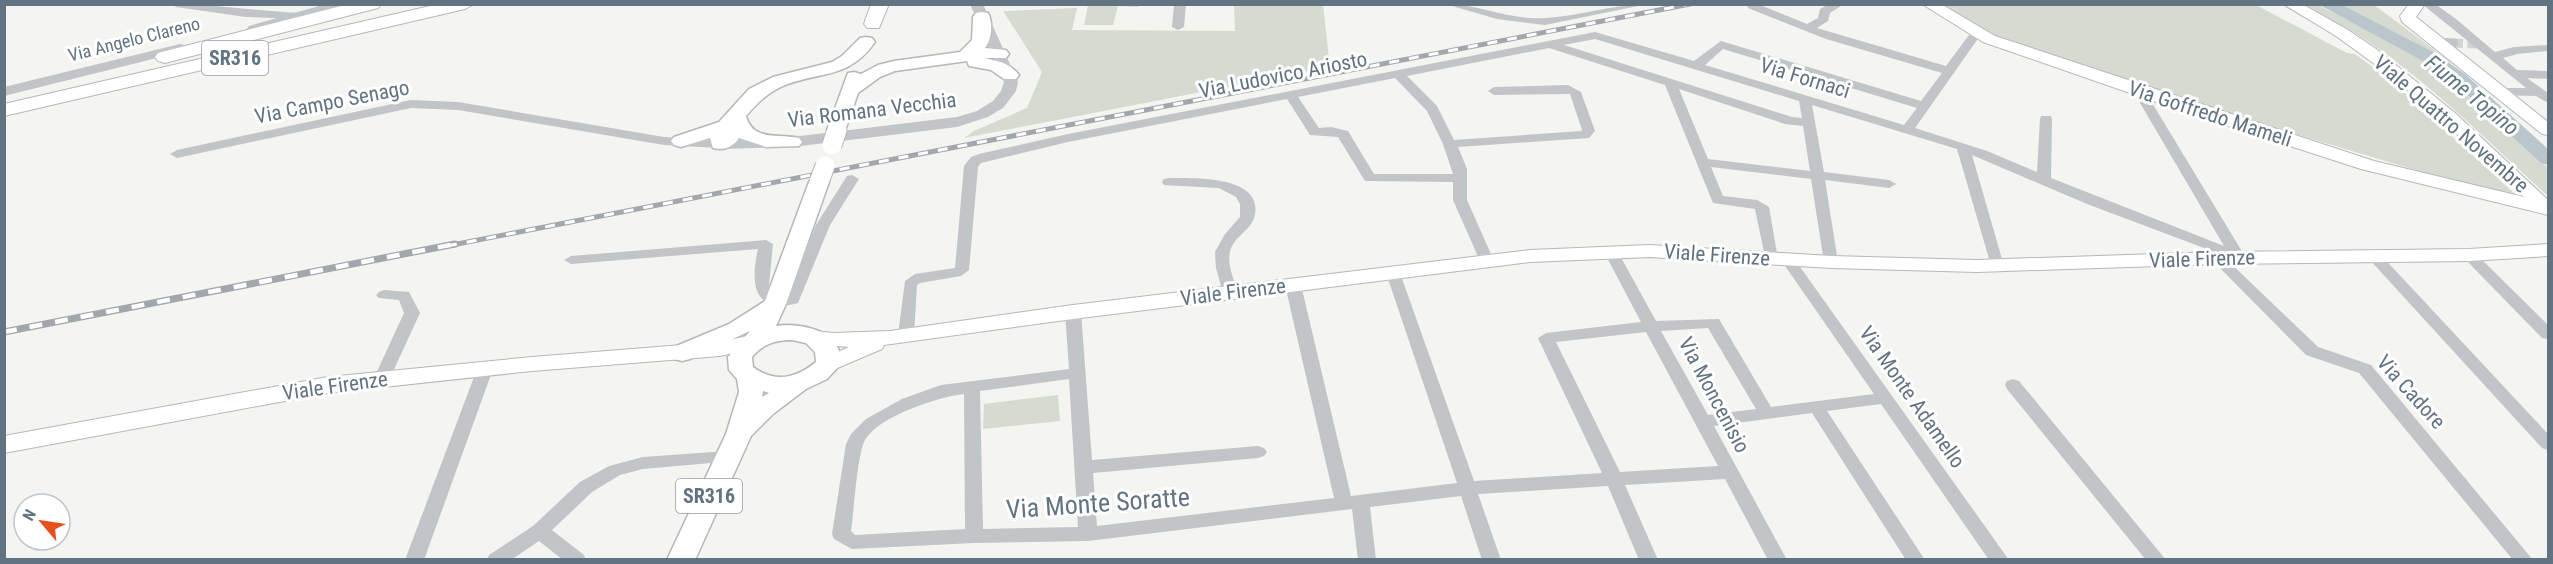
<svg xmlns="http://www.w3.org/2000/svg" width="2553" height="564" font-family="'Roboto Condensed',sans-serif">
<rect width="100%" height="100%" fill="#f4f4f0"/>
<g fill="#d5dbd1">
<polygon points="1088,5 1088,4 1139,5 1138,7 1118,6 1113,25 1084,25"/>
<polygon points="1234,5 1323,5 1330,67 964,138 974,131 1027,108 1042,72 1003,11 1077,8 1072,30 1235,31"/>
<polygon points="1941,5 2256,5 2347,53 2355,54 2393,82 2515,194 2479,189 2232,115 1992,36"/>
<path d="M2301 5H2318L2392 42 2435 67 2548 168V196C2487 141 2428 80 2358 35 2340 24 2320 15 2301 5Z"/>
<polygon points="2335,5 2374,5 2456,66 2415,43"/>
<polygon points="1058,395 1060,421 983,429 984,404"/>
</g>
<g fill="none" stroke-linecap="round" stroke-linejoin="round">
<polygon fill="#bac6cb" fill-rule="evenodd" points="2318,4 2340,4 2433,52 2465,74 2548,149 2548,165 2541,163 2453,82 2421,60"/>
<polyline stroke="#d0d4d4" stroke-width="9" stroke-dasharray="9 4.5" stroke-linecap="butt" points="2454,43 2476,44"/>
<defs>
<g id="secondary">
<polygon points="1922,4 1941,4 1995,36 2374,161 2524,197 2442,120 2391,76 2336,36 2283,4 2302,4 2348,30 2376,49 2455,113 2548,200 2548,215 2361,169 2173,108 1983,42"/>
<polygon points="2409,4 2425,4 2416,17 2548,122 2548,135 2542,134 2402,22 2400,16"/>
<polygon points="2548,244 2548,256 2469,261 2217,264 1977,272 1831,268 1650,257 1530,262 1073,319 884,345 882,349 828,372 820,370 817,365 820,360 849,347 806,343 803,338 806,333 814,331 834,333 890,331 1073,305 1530,250 1650,245 1831,256 1977,260 2217,252 2469,249"/>
<polygon points="752,335 760,337 763,342 760,347 720,356 532,371 328,393 4,453 4,436 328,377 532,357 720,342"/>
</g>
<g id="primary">
<path d="M982 12 988 13C993 22 992 40 985 48L1006 50 1009 54 1006 58H984C998 61 1010 63 1019 75L1016 79H1004L991 70 969 66 967 61 895 71 880 77 858 93 844 134H830L827 130 848 73 854 72 861 74 878 65 894 61 960 52 972 40 973 17 976 13Z"/>
<path d="M866 37 872 38 875 42C849 79 822 71 785 85 768 92 757 103 746 116 753 142 778 133 799 138L802 142 799 146 766 147 739 138C733 147 724 151 713 148L710 138 681 147 674 145 671 141 674 137 719 122 749 89 773 77 832 62 842 56 860 38Z"/>
<path d="M819 176 826 178 829 182 786 304 776 326C795 323 832 328 839 351 840 355 840 361 840 365L827 379 806 389 773 414 751 436 695 560H667L726 434 739 392 737 379 729 370 728 357 750 331 690 359 682 361 674 359 670 353 674 347 729 324 765 301 809 182 812 178ZM792 340 806 343 815 352 816 362C795 379 775 383 753 367L752 357C763 344 775 340 792 340ZM763 391 769 393 762 397 763 392Z"/>
</g>
<g id="trunk">
<polygon points="349,4 381,4 378,8 165,63 158,61 155,57 158,53"/>
<polygon points="439,4 474,4 465,9 4,116 4,104"/>
<polygon points="871,4 889,4 879,28 867,28 864,24"/>
</g>
</defs>
<use href="#secondary" stroke="#b3b8bd" stroke-width="2"/>
<use href="#primary" stroke="#b4b8bc" stroke-width="3"/>
<use href="#trunk" stroke="#b4b7ba" stroke-width="2"/>
<polyline stroke="#c1c5c8" stroke-width="9" points="2437,42 2454,43"/>
<g fill="#c1c5c8" fill-rule="evenodd">
<path d="M171 4C214 4 257 11 301 13L307 16 301 19 246 17 176 7Z"/>
<polygon points="1174,4 1186,4 1184,27 1178,30 1172,27"/>
<path d="M1445 4C1479 4 1512 21 1546 18 1581 16 1613 4 1648 4L1545 25 1497 19Z"/>
<path d="M1747 4H1758L1807 24 1818 18 1820 9 1829 4H1844L1830 13 1828 21 1817 28 1946 66 1972 31H1980L1982 33 1915 128 1987 151 2037 172 2040 119 2041 116H2051L2052 119 2051 178 2224 246 2133 91 2135 88H2143L2246 258 2239 262 2223 256 2318 347 2371 365 2533 560H2513L2359 373 2306 355 2210 258 2212 255 2220 254 2087 204 1972 155 2004 266 2002 269H1992L1957 149 1812 105 1824 172 1889 180 1896 184 1889 188 1825 180 1838 262 1831 266 1824 262 1811 179 1711 167 1723 196 1757 200 1769 207 1778 259 1776 262H1766L1755 209 1713 203 1665 85 1549 48 1407 76 1437 106 1454 140 1581 131 1582 130 1570 94 1494 95 1488 91 1494 87 1568 85 1581 92 1595 131 1589 138 1458 147 1467 169V200L1494 261 1492 264 1487 265 1480 261 1453 200V182L1365 181 1338 137 1310 135 1287 99 1068 142 981 163 978 167 969 270 961 276 920 283 917 285 914 335 906 340 898 335 905 281 915 274 955 268 964 166 971 157 979 154 1068 134 1595 32 1694 61 1721 41 1921 101 1942 73 1826 39 1748 8ZM1595 39 1799 101 1802 118 1792 117 1564 45ZM1723 49 1917 108 1904 125 1705 65ZM1395 78 1427 111 1443 144 1453 174H1374L1348 131 1331 127 1319 128 1298 97ZM1679 89 1785 124 1803 126 1810 171 1708 159Z"/>
<polygon points="2422,4 2435,4 2456,19 2495,52 2514,47 2548,45 2548,51 2517,54 2503,58 2517,70 2548,71 2548,79 2527,78 2548,93 2548,103 2536,96 2496,95 2494,92 2500,88 2526,88"/>
<polygon points="411,100 458,102 664,137 720,140 727,144 720,148 664,145 458,110 411,108 177,158 170,154 177,150"/>
<path d="M852 175 859 179 830 225 798 303C753 315 750 283 758 249L571 264 564 260 571 256 766 240 773 244 769 285 775 294 787 295 816 225 847 176Z"/>
<path d="M1169 178C1192 178 1267 175 1254 218 1250 231 1233 237 1230 252 1227 265 1234 281 1239 293L1236 296 1231 298 1223 293 1216 268 1215 252 1225 234 1240 217V204L1236 197 1219 188 1164 185 1162 182 1164 179Z"/>
<path d="M1611 248 1618 252 1656 321 1719 319 1771 407 1874 394 1781 260 1788 256 1793 257 2009 560H1989L1881 404 1827 411 1925 560H1906L1812 413 1714 426 1787 560H1768L1725 479 1625 485 1658 560H1639L1608 486 1478 494 1501 560H1482L1461 496 1370 507 1376 560H1358L1352 509 1088 541 974 543 852 549 834 539 832 534 846 444 851 434 866 419 902 399 941 385 1069 369 1065 312 1073 307 1081 312 1092 460 1258 446 1264 448 1267 452 1264 456 1258 458 1093 473 1097 526 1334 498 1285 285 1293 280 1301 285 1351 496 1457 483 1386 273 1393 268 1400 273 1474 481 1602 473 1538 338 1546 333 1641 322 1604 252ZM1708 328 1756 409 1708 415 1661 331ZM1646 332 1718 466 1620 472 1556 342ZM1069 379 1078 527 983 529 980 391ZM964 394 965 529 855 535 851 531C854 511 857 455 865 440 879 416 938 397 964 394Z"/>
<polygon points="2469,251 2474,252 2548,325 2548,339 2542,338 2464,258 2462,255 2464,252"/>
<polygon points="2374,252 2379,253 2548,434 2548,450 2542,448 2369,259 2367,256"/>
<polygon points="384,290 409,292 420,313 390,378 388,382 376,382 374,378 404,313 399,300 379,298 376,295 379,292"/>
<polygon points="485,364 491,365 493,369 424,560 405,560 477,369 479,365"/>
<polygon points="2013,379 2019,381 2166,560 2146,560 2007,389 2005,385 2007,381"/>
<polygon points="727,451 733,453 736,457 733,461 643,469 620,475 592,492 552,530 584,555 586,560 563,560 539,541 511,560 487,560 489,555 533,526 580,482 609,466 643,457"/>
</g>
<g fill="#c1c5c8" fill-rule="evenodd">
<polygon points="326,4 349,4 254,33 247,29 249,26"/>
<polygon points="970,4 983,4 1018,82 1016,91 1003,108 988,117 957,127 792,147 720,149 712,144 720,139 792,137 957,117 977,111 993,101 1001,91 1004,82"/>
<polygon points="180,44 185,45 187,48 185,51 4,96 4,87"/>
</g>
<use href="#secondary" fill="#fff" fill-rule="evenodd"/>
<use href="#primary" fill="#fff" fill-rule="evenodd"/>
<use href="#trunk" fill="#fff" fill-rule="evenodd"/>
<defs>
<polyline id="rail-far1" points="447,246 1690,4"/>
<polyline id="rail" points="4,332 455,244"/>
</defs>
<use href="#rail-far1" stroke="#a1a7ad" stroke-width="5"/>
<use href="#rail" stroke="#a1a7ad" stroke-width="7"/>
<use href="#rail-far1" stroke="#fff" stroke-width="3" stroke-dasharray="10" stroke-linecap="butt"/>
<use href="#rail" stroke="#fff" stroke-width="4.5" stroke-dasharray="13" stroke-linecap="butt"/>
<defs>
<g id="primary-bridge">
<polyline points="832,145 837,130"/>
<polyline points="819,182 825,166"/>
</g>
</defs>
<use href="#primary-bridge" stroke="#b4b8bc" stroke-width="21" stroke-linecap="butt"/>
<use href="#primary-bridge" stroke="#fff" stroke-width="19"/>
</g>
<g text-anchor="middle" dominant-baseline="central" stroke-width="6" stroke-linejoin="round" paint-order="stroke">
<g font-size="18" fill="#627382" stroke="#fff">
<text transform="translate(134 39) rotate(-14)">Via Angelo Clareno</text>
</g>
<g fill="#fff" stroke="#919da8" stroke-width="1.5">
<rect x="202" y="41" width="66" height="34" rx="4.5"/>
<rect x="676" y="479" width="66" height="34" rx="4.5"/>
</g>
<g font-size="20" font-weight="bold" fill="#627382">
<text x="235" y="58">SR316</text>
<text x="709" y="496">SR316</text>
</g>
<g font-size="21" fill="#627382" stroke="#fff">
<text transform="translate(1283 75) rotate(-11)">Via Ludovico Ariosto</text>
<text transform="translate(1805 78) rotate(17)">Via Fornaci</text>
<text transform="translate(332 102) rotate(-11)">Via Campo Senago</text>
<text transform="translate(872 110) rotate(-7)">Via Romana Vecchia</text>
<text transform="translate(2210 114) rotate(18)">Via Goffredo Mameli</text>
<text transform="translate(2451 124) rotate(41)">Viale Quattro Novembre</text>
<text transform="translate(1717 255) rotate(4)">Viale Firenze</text>
<text transform="translate(2202 259) rotate(-2)">Viale Firenze</text>
<text transform="translate(1233 292) rotate(-7)">Viale Firenze</text>
<text transform="translate(335 386) rotate(-8)">Viale Firenze</text>
<text transform="translate(2411 392) rotate(48)">Via Cadore</text>
<text transform="translate(1714 395) rotate(62)">Via Moncenisio</text>
<text transform="translate(1912 397) rotate(55)">Via Monte Adamello</text>
</g>
<g font-size="22" font-style="italic" fill="#5e767f" stroke="#fff">
<text transform="translate(2472 95) rotate(39)">Fiume Topino</text>
</g>
<g font-size="26" fill="#627382" stroke="#fff">
<text transform="translate(1098 503) rotate(-4)">Via Monte Soratte</text>
</g>
</g>
<rect width="2553" height="564" fill="none" stroke="#627382" stroke-width="12"/>
<g transform="translate(42 522) rotate(299)"><circle r="28" fill="#ffffff" stroke="#c0c7cd" stroke-width="1.5"/>
<path d="M0-4.5L10 22L0 15L-10 22Z" fill="#e6501f"/>
<text y="-9" font-size="16" font-weight="bold" text-anchor="middle" fill="#627382">N</text>
</g>
</svg>
